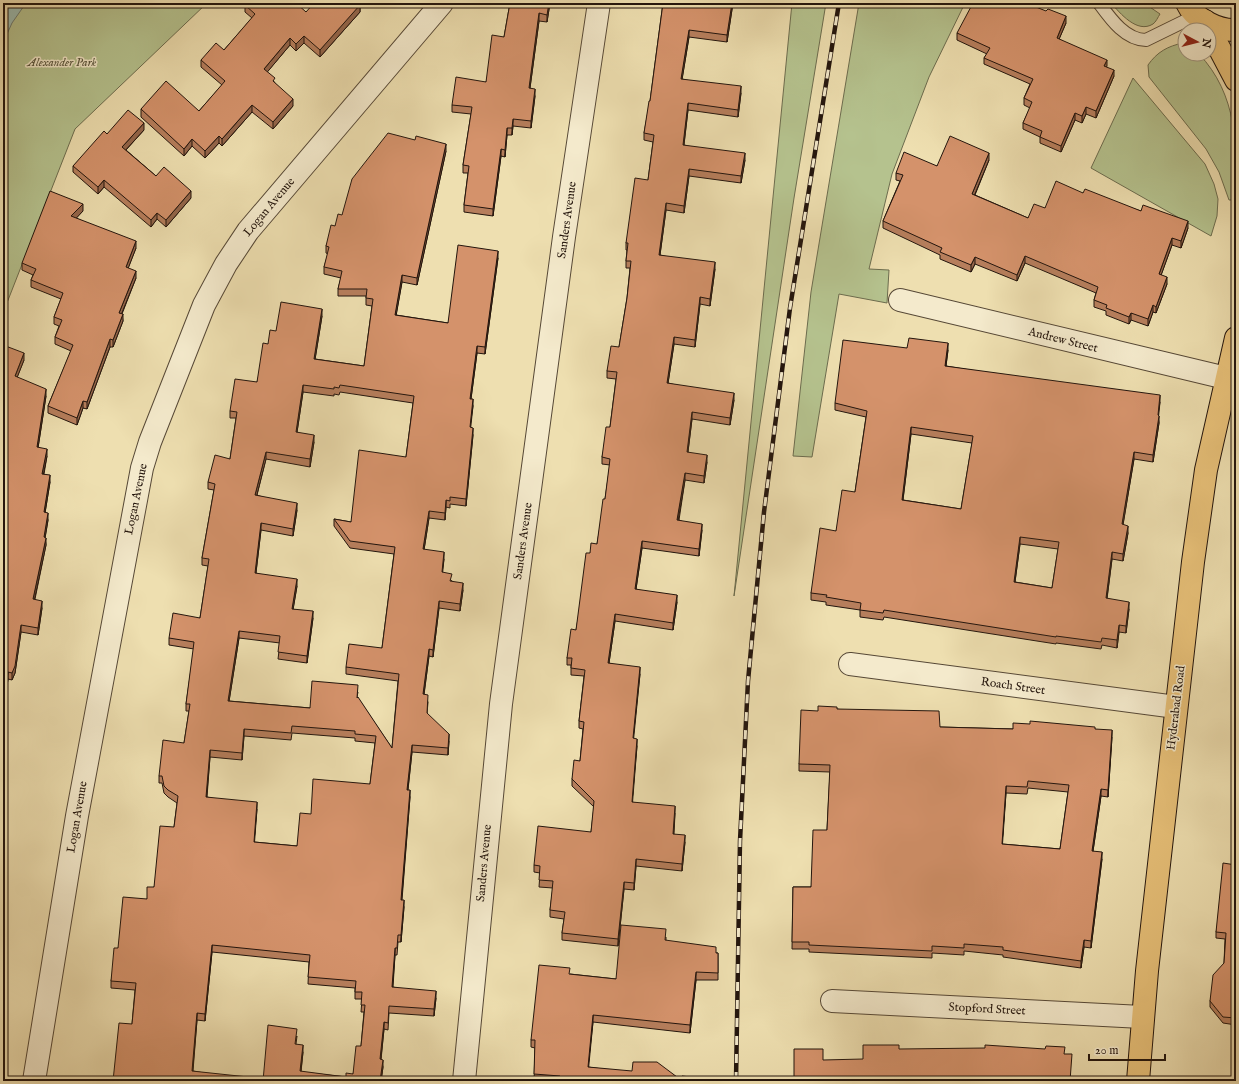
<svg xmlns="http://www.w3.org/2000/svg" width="1239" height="1084" font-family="'IM FELL English',serif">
<rect width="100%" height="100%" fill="#eedfb0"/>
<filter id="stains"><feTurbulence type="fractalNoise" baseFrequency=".005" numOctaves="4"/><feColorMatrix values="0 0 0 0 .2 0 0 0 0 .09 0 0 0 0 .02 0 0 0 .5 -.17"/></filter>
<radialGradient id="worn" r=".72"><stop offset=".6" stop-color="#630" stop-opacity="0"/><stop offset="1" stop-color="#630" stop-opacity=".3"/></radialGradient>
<g fill="#b5c28e" stroke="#6c6c4e">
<polygon points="3,3 207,3 75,129 3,313"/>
<polygon points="792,3 826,3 794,198 734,596"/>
<polygon points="859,3 965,3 929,77 892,174 869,269 889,270 887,303 839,294 812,457 793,456 811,292"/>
<path d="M1111 3H1144L1160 14C1158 17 1156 22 1153 24 1137 34 1120 13 1111 3Z"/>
<path d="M1183 43 1185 44V54H1199C1237 94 1239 148 1233 200H1229L1219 172 1206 149 1149 77 1148 65C1157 52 1168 46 1183 43Z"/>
<polygon points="1133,78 1205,164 1214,184 1218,199 1217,216 1211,236 1091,168"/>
</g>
<polygon fill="#9bbcb2" stroke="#6b7970" points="3,3 26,3 12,23 3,43"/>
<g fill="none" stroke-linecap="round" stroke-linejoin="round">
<defs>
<path id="service" d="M1099 3C1110 18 1125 40 1146 40L1197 15"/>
<g id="minor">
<polyline points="900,300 1226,378"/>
<polyline points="850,664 1176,707"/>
<polyline points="832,1001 1142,1017"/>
<polyline points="34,1081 77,816 142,468 150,442 204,305 226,264 248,231 442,3"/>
<polyline points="464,1081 501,704 564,237 599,3"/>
</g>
<g id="primary">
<polyline points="1205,21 1236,80"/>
<polyline points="1138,1081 1147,971 1193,562 1206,470 1236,338"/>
</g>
<path id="trunk" d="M1187 3C1194 19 1219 31 1236 30"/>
</defs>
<use href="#service" stroke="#564836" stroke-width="14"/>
<use href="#minor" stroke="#564836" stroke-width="24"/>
<use href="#primary" stroke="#23150d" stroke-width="24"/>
<use href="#trunk" stroke="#23150d" stroke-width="24"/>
<use href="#service" stroke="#f4eacc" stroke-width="12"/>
<use href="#minor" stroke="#f4eacc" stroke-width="22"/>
<use href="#primary" stroke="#e7c078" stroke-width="22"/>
<use href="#trunk" stroke="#e7c078" stroke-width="22"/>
<defs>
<polyline id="rail" points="736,1081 740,841 748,681 764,512 790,308 839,3"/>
</defs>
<use href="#rail" stroke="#23150d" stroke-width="4.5"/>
<use href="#rail" stroke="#f4eacc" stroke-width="3" stroke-dasharray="9" stroke-linecap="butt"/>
</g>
<g fill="#b67e5c" stroke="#23150d" fill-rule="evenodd">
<polygon points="510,3 550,3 547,22 539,21 530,88 535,96 531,128 513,126 512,135 507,135 505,157 501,156 493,216 464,212 464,205 468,173 463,173 463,165 471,114 452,112 452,105 486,82 504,37"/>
<polygon points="663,3 733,3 727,42 689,37 682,79 741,93 738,117 688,110 684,145 745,160 741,183 689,176 684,213 666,210 660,255 715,269 710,306 700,304 695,347 674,344 668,383 734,400 730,425 692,419 688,452 707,462 704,483 685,480 679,520 702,530 699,556 642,548 636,589 677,602 673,630 615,621 609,663 640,674 633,739 637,746 632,802 675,813 674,834 685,842 682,871 636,866 634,890 624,889 618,946 562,940 562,933 564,919 550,917 550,910 553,888 539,887 540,873 534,872 534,865 591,832 594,807 572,786 572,779 580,761 583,729 579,728 579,721 584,676 571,675 571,665 567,665 567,658 576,630 590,553 597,544 605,499 610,465 602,464 602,457 610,427 616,379 607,378 607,371 619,347 627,298 630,268 626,268 626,261 627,250 626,250 626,243 648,180 653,142 644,140 644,133 650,101"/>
<polygon points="245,5 306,12 360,8 360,12 320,57 304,43 296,51 290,45 267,72 275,83 293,106 273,129 252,112 222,146 219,143 205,158 192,146 184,156 141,117 141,109 199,111 222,85 201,67 201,60 224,50 252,18 245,12"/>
<polygon points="1066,23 1059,39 1107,67 1114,76 1096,118 1086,114 1082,123 1075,120 1061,152 1040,143 1040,137 1023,129 1023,123 1030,108 1024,105 1024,98 1030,84 984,64 984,58 987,54 957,40 957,33"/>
<polygon points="144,130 126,150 156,176 191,198 166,227 157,219 151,227 104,187 98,194 73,172 73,166 107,134"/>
<path d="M446 151 417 285 402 282 396 315 448 323 498 258 485 354 477 353 471 399 473 406 470 427 473 435 466 506 450 504V508L446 507 445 520 429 518 424 550 444 559 442 573 452 581 463 590 460 611 439 608 433 657 429 656 424 695 428 702 427 714 449 741 448 755 412 752 408 790 410 797 402 900 404 907 401 942H398L397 955H395L393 987 436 998 434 1016 389 1013 388 1030 384 1029 381 1060 383 1067 381 1081H263L297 1036 296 1044 303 1052 301 1072 346 1077 353 1074 361 1046 364 1012H361L362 999H355V988L308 984 309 962 212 952 205 1021 197 1020 193 1071 248 1081H113L132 1024 135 990 111 988V981L118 948 154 887 174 827 177 803 168 797 164 793 162 783H159V776L184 743 189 711H186V704L194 649 169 645V638L200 618 208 566 202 565V558L214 490 208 489V482L230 459 236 418H230V411L257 382 268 344 276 331 322 316 315 359 364 366 372 306 366 305V296H338V289L341 278 324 274V267L328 254 326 253V246L335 226 342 215ZM303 392 334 396V394L339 395 340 392 413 403 406 457 351 522 334 519V526L350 548 394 554 382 648 346 667V674L398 681 392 748 357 697 358 692 310 708 229 701 239 638 280 643 278 659 307 663 313 618 293 609 297 586 256 573 261 530 293 536 297 510 257 495 266 459 310 467 314 442 297 432ZM292 733 355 738V741L375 743 370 784 311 814 297 846 254 842 257 809 207 797 210 757 242 760 244 736 291 740Z"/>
<polygon points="989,160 975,195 1028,218 1045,208 1083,193 1141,211 1188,228 1181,248 1172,245 1161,275 1167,284 1156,313 1153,312 1148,326 1131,320 1129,324 1106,315 1106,311 1094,307 1094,300 1096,293 1025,263 1017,281 975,264 971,272 940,259 940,255 883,228 883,221 900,181 896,180 896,173 937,166"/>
<polygon points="83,211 76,218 136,248 128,268 136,278 122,314 123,321 113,347 110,347 87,409 83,408 77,425 48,413 48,406 71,351 55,344 55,337 59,326 54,324 54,317 61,299 31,287 31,280 33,275 22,270 22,263"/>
<polygon points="3,345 24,360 17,377 46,396 38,448 47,456 44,474 50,482 45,513 48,520 45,538 46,545 35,599 42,608 38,635 21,632 15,673 12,680 8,679 3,712 3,614 5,602 3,601 3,457 5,445 3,444"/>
<path d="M907 348 948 350 946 366 1160 402 1158 415 1159 423 1153 462 1134 459 1123 524 1128 533 1123 561 1112 559 1107 599 1129 609 1126 633 1119 632 1117 648 1102 645 1101 649 1056 643V644L884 617 883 620 860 617V610L826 605V602L811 600V593L836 531 855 492 866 417 835 410V403ZM911 434 972 443 961 509 903 500ZM1020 544 1058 549 1052 588 1015 582Z"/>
<path d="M837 709 940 727 1013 729H1095L1112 737 1108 797 1101 796 1093 851 1102 859 1091 948 1084 947 1081 968 1003 957V955L964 951V955L932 953V958L809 952V949H792L793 887H811L827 830 830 772 799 771V764L818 711ZM1028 788 1068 792 1060 849 1002 844 1006 793 1027 794Z"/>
<polygon points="1236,865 1236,1025 1223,1023 1210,1007 1210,1001 1224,963 1225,939 1216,938 1216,932"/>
<polygon points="666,937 666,941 716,953 718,953 718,980 696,980 690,1033 593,1022 588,1067 681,1080 707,1081 534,1081 535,1048 531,1047 531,1040 570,974 616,979"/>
</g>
<g fill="#94664b" stroke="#23150d">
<polygon points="358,3 365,3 360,8 360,12 320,57 320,50"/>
<polygon points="549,3 550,3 547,22 547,15"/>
<polygon points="732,3 733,3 727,42 727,35"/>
<polygon points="539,13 539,21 529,95 529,88"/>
<polygon points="1066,16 1066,23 1057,44 1057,38"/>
<polygon points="689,30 689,37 681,86 681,79"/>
<polygon points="304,36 304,43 296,51 296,44"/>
<polygon points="290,38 290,45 264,76 264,69"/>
<polygon points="1107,60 1107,66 1104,72 1104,66"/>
<polygon points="1114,70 1114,76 1096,118 1096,111"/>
<polygon points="741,86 741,93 738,117 738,110"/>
<polygon points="535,89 535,96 531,128 531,121"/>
<polygon points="293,99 293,106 273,129 273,122"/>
<polygon points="688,103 688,110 683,152 683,145"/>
<polygon points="252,105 252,112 222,146 222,139"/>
<polygon points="1086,107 1086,114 1082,123 1082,116"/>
<polygon points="1075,113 1075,120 1061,152 1061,146"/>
<polygon points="513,119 513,126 512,135 512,128"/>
<polygon points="144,123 144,130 122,154 122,147"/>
<polygon points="507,128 507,135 505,157 505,150"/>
<polygon points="219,136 219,143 205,158 205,151"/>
<polygon points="192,139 192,146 184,156 184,149"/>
<polygon points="446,144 446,151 417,285 417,278"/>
<polygon points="501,149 501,156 493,216 493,209"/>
<polygon points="745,153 745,160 741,183 741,176"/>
<polygon points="989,153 989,160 972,201 972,194"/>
<polygon points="689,169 689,176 684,213 684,206"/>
<polygon points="104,180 104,187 98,194 98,187"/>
<polygon points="191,191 191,198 166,227 166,220"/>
<polygon points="666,203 666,210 659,262 659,255"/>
<polygon points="83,204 83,211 71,224 71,216"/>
<polygon points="157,213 157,219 151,227 151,220"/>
<polygon points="1188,221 1188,228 1181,248 1181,241"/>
<polygon points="1172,238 1172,245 1159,281 1159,274"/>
<polygon points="136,241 136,248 126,274 126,267"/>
<polygon points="498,251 498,258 485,354 485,347"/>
<polygon points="1025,256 1025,263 1017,281 1017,275"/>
<polygon points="975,257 975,264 971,272 971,265"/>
<polygon points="715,262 715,269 710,306 710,299"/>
<polygon points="136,271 136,278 119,320 119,313"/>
<polygon points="402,275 402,282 395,322 395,315"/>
<polygon points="1167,277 1167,284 1156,313 1156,307"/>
<polygon points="700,297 700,304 695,347 695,340"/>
<polygon points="1153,305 1153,312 1148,326 1148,319"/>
<polygon points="322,309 322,316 314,366 314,359"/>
<polygon points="1131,313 1131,320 1129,324 1129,317"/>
<polygon points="123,314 123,321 113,347 113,340"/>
<polygon points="674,337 674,344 667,390 667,383"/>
<polygon points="110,339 110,347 87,409 87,402"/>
<polygon points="948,343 948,350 945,373 945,366"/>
<polygon points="477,346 477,353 470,406 470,399"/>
<polygon points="24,353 24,360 15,383 15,376"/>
<polygon points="303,385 303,392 296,439 296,432"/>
<polygon points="46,389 46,396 37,454 37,447"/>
<polygon points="734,393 734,400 730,425 730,418"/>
<polygon points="1160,395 1160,402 1158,422 1158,415"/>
<polygon points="473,399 473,406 470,434 470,427"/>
<polygon points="83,401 83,408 77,425 77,418"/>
<polygon points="692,412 692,419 687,459 687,452"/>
<polygon points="1159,416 1159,423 1153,462 1153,455"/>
<polygon points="911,427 911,434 902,507 902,500"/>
<polygon points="473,428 473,435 466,506 466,499"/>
<polygon points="314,435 314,442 310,467 310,459"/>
<polygon points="47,449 47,456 42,481 42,474"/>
<polygon points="266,452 266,459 255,502 255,495"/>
<polygon points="1134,452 1134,459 1122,531 1122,524"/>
<polygon points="707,455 707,462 704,483 704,476"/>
<polygon points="685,473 685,480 677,527 677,520"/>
<polygon points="50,475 50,482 44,519 44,512"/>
<polygon points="446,500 446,507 445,520 445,513"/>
<polygon points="297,503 297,510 293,536 293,529"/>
<polygon points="429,511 429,518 423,556 423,549"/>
<polygon points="48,513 48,520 44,544 44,537"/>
<polygon points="261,523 261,530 255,580 255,573"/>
<polygon points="702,524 702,530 699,556 699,549"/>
<polygon points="1128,526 1128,533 1123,561 1123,554"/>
<polygon points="1020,537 1020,544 1014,589 1014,582"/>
<polygon points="46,538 46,545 33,606 33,599"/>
<polygon points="642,541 642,548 635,596 635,589"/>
<polygon points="444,552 444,559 442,579 442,572"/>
<polygon points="1112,552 1112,559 1106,605 1106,598"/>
<polygon points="297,579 297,586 292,616 292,609"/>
<polygon points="463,583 463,590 460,611 460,604"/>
<polygon points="677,595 677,602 673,630 673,623"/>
<polygon points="42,601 42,608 38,635 38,628"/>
<polygon points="439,601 439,608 433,657 433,650"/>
<polygon points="1129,602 1129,609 1126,633 1126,626"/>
<polygon points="313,611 313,618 307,663 307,656"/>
<polygon points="615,614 615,621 608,670 608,663"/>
<polygon points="21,625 21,632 15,673 12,680 12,673"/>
<polygon points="1119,625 1119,632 1117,648 1117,640"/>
<polygon points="239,631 239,638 228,708 228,701"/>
<polygon points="429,649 429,656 423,701 423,694"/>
<polygon points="640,667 640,674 633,745 633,738"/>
<polygon points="8,672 8,679 3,712 3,705"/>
<polygon points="5,714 5,721 3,735 3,728"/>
<polygon points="244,729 244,736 242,760 242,753"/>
<polygon points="1112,730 1112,737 1108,797 1108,790"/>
<polygon points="449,734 449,741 448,755 448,748"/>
<polygon points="637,739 637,746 632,809 632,802"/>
<polygon points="412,745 412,752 407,797 407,790"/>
<polygon points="5,746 5,753 3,764 3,757"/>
<polygon points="210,750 210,757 206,804 206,797"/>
<polygon points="1006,786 1006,793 1002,851 1002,844"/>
<polygon points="1101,789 1101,796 1092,858 1092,851"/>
<polygon points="410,790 410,797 401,907 401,900"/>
<polygon points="257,802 257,809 254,849 254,842"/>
<polygon points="675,806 675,813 673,840 673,834"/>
<polygon points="685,835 685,842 682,871 682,864"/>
<polygon points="1102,852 1102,859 1091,948 1091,941"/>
<polygon points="636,859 636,866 634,890 634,883"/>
<polygon points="624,882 624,889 618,946 618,939"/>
<polygon points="404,900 404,907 401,942 401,935"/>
<polygon points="1084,940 1084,947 1081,968 1081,961"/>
<polygon points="212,945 212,952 205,1021 205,1014"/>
<polygon points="395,948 395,955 392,994 392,987"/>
<polygon points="696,972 696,980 690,1033 690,1025"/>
<polygon points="436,991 436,998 434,1016 434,1009"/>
<polygon points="197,1013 197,1020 192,1078 192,1071"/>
<polygon points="593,1015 593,1022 588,1074 588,1067"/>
<polygon points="384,1022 384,1029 380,1067 380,1059"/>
<polygon points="303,1045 303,1052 300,1079 300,1071"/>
<polygon points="383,1060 383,1067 381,1081 380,1081"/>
</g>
<g fill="#d4926b" stroke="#23150d" fill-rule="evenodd">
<polygon points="247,3 296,3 306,12 314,3 358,3 360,5 320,50 304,36 296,44 290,38 264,69 275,78 273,81 293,99 273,122 252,105 222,139 219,136 205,151 192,139 184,149 141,109 166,81 199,111 225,81 201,60 216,43 224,50 255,14 245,5"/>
<polygon points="510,3 549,3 547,15 539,13 529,88 535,89 531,121 513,119 512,128 507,128 505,150 501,149 493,209 464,205 469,166 463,165 472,107 452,105 456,77 486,82 492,35 504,37"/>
<polygon points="663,3 732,3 727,35 689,30 681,79 741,86 738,110 688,103 683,145 745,153 741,176 689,169 684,206 666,203 659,255 715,262 710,299 700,297 695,340 674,337 667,383 734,393 730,418 692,412 687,452 707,455 704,476 685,473 677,520 702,524 699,549 642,541 635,589 677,595 673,623 615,614 608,663 640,667 633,738 637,739 632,802 675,806 673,834 685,835 682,864 636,859 634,883 624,882 618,939 562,933 565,912 550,910 553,881 539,880 540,866 534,865 538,826 591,832 594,801 572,779 574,760 580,761 584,722 579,721 585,670 571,668 572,658 567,658 571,629 576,630 586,553 590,553 591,543 597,544 603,499 605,499 610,459 602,457 606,427 610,427 617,372 607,371 611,346 619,347 627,298 631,261 626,261 628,243 626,243 635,178 648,180 654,135 644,133 649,101 650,101"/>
<polygon points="973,3 1026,3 1046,11 1048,9 1066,16 1057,38 1107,60 1104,66 1114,70 1096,111 1086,107 1082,116 1075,113 1061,146 1040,137 1042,131 1023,123 1032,102 1024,98 1033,79 984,58 990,48 957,33"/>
<polygon points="128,110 144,123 122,147 156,176 164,167 191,191 166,220 157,213 151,220 104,180 98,187 73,166 104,131 107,134"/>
<path d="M388 133 415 140 416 136 446 144 417 278 402 275 395 315 448 323 458 245 498 251 485 347 477 346 470 399H473L470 427 473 428 466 499 450 497V501L446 500 445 513 429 511 423 549 444 552 442 572 452 574 450 581 463 583 460 604 439 601 433 650 429 649 423 694 428 695 427 713 449 734 448 748 412 745 407 790H410L401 900H404L401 935H398L397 948H395L392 987 436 991 434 1009 389 1006 388 1023 384 1022 380 1059 383 1060 380 1081H263L268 1025 297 1029 295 1044 303 1045 300 1071 346 1077V1073L353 1074 356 1046H361L365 1005H361L362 992H355L356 981 308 977 310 955 212 945 205 1014 197 1013 192 1071 248 1077 247 1081H113L119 1023 132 1024 136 983 111 981 114 948H118L123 897 147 899V887H154L160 826 174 827 178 796 168 790 164 786 162 776H159L163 740 184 743 190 704H186L194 642 169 638 173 613 200 618 209 559 202 558 215 484 208 482 215 455 230 459 237 412 230 411 235 379 257 382 263 343 268 344 270 330 276 331 281 302 322 309 314 359 364 366 373 299 366 298 367 289H338L342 271 324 267 329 247 326 246 331 225 335 226 338 214 342 215 352 179ZM303 385 334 389V387L339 388 340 385 414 396 406 457 359 450 351 522 334 519 350 541 395 547 382 648 349 644 346 667 399 674 392 748 358 697 357 698 358 685 312 681 310 708 228 701 239 631 280 636 278 652 307 656 313 611 292 609 297 579 255 573 261 523 293 529 297 503 255 495 266 452 310 459 314 435 296 432ZM292 726 355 731V734L376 736 370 784 313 779 311 814 300 813 297 846 254 842 257 802 206 797 210 750 242 753 244 729 291 733Z"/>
<polygon points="950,136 989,153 972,194 1028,218 1034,204 1045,208 1056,181 1083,193 1085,189 1141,211 1143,205 1188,221 1181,241 1172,238 1159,274 1167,277 1156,307 1153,305 1148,319 1131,313 1129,317 1106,308 1107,305 1094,300 1098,287 1025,256 1017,275 975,257 971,265 940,252 942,248 883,221 903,175 896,173 904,152 937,166"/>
<polygon points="50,191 83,204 71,216 136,241 126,267 136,271 119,313 123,314 113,340 110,339 87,402 83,401 77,418 48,406 73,345 55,337 62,320 54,317 63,293 31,280 36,269 22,263"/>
<path d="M909 338 948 343 945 366 1160 395 1158 415 1159 416 1153 455 1134 452 1122 524 1128 526 1123 554 1112 552 1106 598 1129 602 1126 626 1119 625 1117 640 1102 638 1101 642 1056 636V637L884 610 883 613 860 610 861 603 826 597 827 595 811 593 820 528 836 531 842 490 855 492 867 411 835 403 843 340 907 348ZM911 427 973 436 961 509 902 500ZM1020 537 1059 542 1052 588 1014 582Z"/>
<polygon points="3,345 24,353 15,376 46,389 37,447 47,449 42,474 50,475 44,512 48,513 44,537 46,538 33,599 42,601 38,628 21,625 15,666 12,673 8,672 3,705 3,614 6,595 3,594 3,457 6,438 3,437"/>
<path d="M818 706 837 707V709L939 711 940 727 1013 729V723L1030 724V721L1095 727V729L1112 730 1108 790 1101 789 1092 851 1102 852 1091 941 1084 940 1081 961 1003 950V947L964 944V948L932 946V951L809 945V942H792L793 887H811L813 830H827L830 765 799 764 801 710 818 711ZM1028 781 1069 785 1060 849 1002 844 1006 786 1027 787Z"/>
<polygon points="3,714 5,714 3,728"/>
<polygon points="3,746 5,746 3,757"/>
<polygon points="1223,863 1236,865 1236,1018 1223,1017 1210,1001 1213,975 1224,963 1226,933 1216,932"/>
<polygon points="621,925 666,929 665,940 716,947 716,953 718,953 718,973 696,972 690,1025 593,1015 588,1067 632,1071 633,1062 657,1062 681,1080 682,1076 707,1079 707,1081 560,1081 560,1076 534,1074 535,1040 531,1040 539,965 570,968 569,974 616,979"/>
<polygon points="863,1045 899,1045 899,1049 985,1048 985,1045 1045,1049 1046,1046 1065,1047 1064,1054 1072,1054 1070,1081 794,1081 794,1049 823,1049 823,1060 863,1059"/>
</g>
<g text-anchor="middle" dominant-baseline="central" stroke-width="3" stroke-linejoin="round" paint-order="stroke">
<g font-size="12" font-style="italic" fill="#56523a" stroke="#f4eacc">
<text x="62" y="62">Alexander Park</text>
</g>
<g font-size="12" fill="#23150d" stroke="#f4eacc">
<text transform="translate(269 207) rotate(-50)">Logan Avenue</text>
<text transform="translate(567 220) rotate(-82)">Sanders Avenue</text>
<text transform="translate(1063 340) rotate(14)">Andrew Street</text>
<text transform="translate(136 499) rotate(-78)">Logan Avenue</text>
<text transform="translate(523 541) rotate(-82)">Sanders Avenue</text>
<text transform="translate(1013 686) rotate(8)">Roach Street</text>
<text transform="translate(1176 708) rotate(-83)">Hyderabad Road</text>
<text transform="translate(77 817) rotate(-80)">Logan Avenue</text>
<text transform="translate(484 863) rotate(-85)">Sanders Avenue</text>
<text transform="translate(987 1009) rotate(3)">Stopford Street</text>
</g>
</g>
<rect width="1239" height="1084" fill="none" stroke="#eedfb0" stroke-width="16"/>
<rect x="4" y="4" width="1231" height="1076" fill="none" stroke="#23150d" stroke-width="2"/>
<rect x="8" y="8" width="1223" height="1068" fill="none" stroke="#23150d"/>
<g transform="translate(1197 42) rotate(97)"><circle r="19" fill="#f4eacc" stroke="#a09580"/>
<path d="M0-3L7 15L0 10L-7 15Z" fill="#8f2418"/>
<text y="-6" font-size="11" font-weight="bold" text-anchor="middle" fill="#23150d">N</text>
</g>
<path d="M1089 1054v6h76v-6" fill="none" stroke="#23150d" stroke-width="2"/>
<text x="1095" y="1054" font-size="12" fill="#23150d" stroke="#f4eacc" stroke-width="3" paint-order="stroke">20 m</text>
<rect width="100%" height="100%" filter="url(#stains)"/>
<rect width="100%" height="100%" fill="url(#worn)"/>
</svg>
